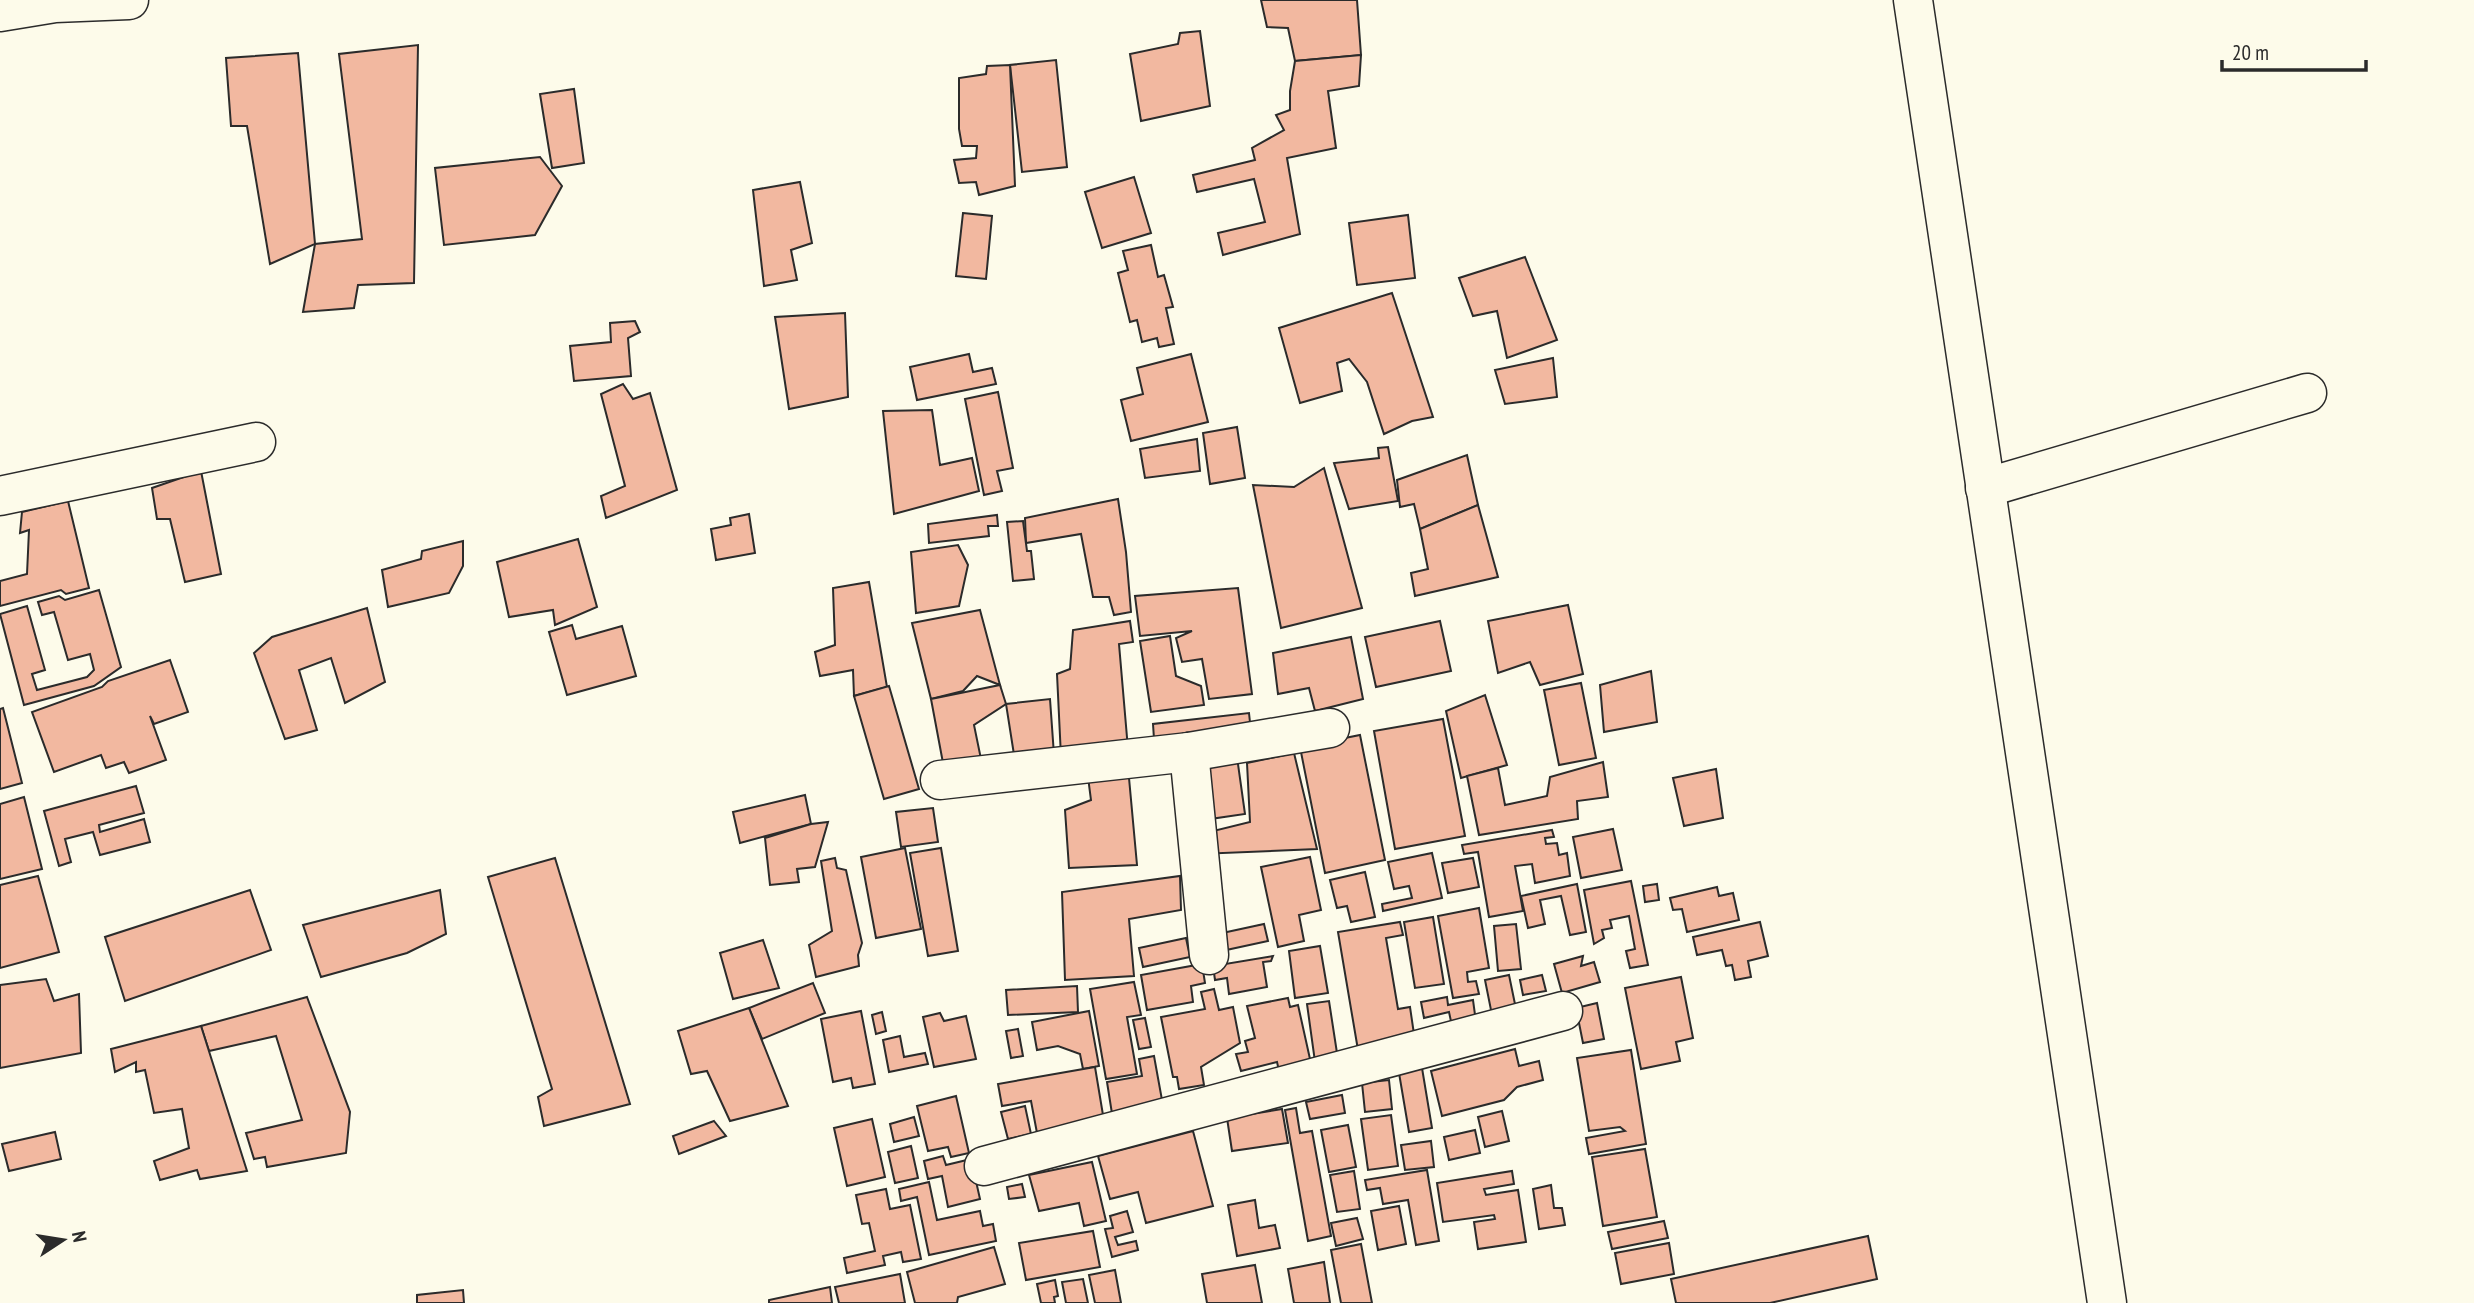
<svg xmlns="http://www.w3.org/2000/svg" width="2474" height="1303" font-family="'PT Sans Narrow',sans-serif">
<rect width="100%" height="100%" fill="#fdfbea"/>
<g fill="#f2b8a0" stroke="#2b2b2b" stroke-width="2">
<polygon points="1261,0 1357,0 1361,55 1295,61 1288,28 1267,27"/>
<polygon points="1200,31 1210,106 1141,121 1130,54 1178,44 1180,33"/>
<polygon points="418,45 414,283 358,285 354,308 303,312 315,244 362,239 339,54"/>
<polygon points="298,53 315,244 270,264 247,126 231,126 226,58"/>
<polygon points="1361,55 1359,86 1328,91 1336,148 1287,158 1300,234 1223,255 1218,233 1265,222 1254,179 1197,192 1193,175 1255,160 1252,148 1284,130 1276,115 1290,110 1290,91 1295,61"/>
<polygon points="1056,60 1067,167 1022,172 1010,65"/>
<polygon points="1010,65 1015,186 979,195 976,182 959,183 954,160 976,158 977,146 962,146 959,129 959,78 986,74 987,66"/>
<polygon points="574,89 584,163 552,168 540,94"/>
<polygon points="540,157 562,186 535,235 444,245 435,168"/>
<polygon points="1134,177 1151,233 1102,248 1085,192"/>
<polygon points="800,182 812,243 791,250 797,280 764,286 753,190"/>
<polygon points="963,213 992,216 986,279 956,276"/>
<polygon points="1408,215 1415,278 1357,285 1349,223"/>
<polygon points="1151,245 1158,277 1164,275 1173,307 1166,308 1174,344 1159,347 1157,338 1142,342 1137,320 1130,322 1118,273 1128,270 1123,251"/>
<polygon points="1525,257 1557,340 1507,358 1497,311 1473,316 1459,278"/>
<polygon points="1392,293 1433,417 1412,421 1384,434 1367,382 1349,359 1337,363 1342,391 1300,403 1279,328"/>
<polygon points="845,313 848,397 789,409 775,317"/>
<polygon points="635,321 640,332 628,338 631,376 574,381 570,346 611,342 610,323"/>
<polygon points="969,354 973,372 992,368 996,384 917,400 910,367"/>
<polygon points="1191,354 1208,422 1131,441 1121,400 1143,394 1137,368"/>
<polygon points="1553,358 1557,397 1505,404 1495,370"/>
<polygon points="623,384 633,399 650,393 677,490 606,518 601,496 625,486 601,394"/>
<polygon points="998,392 1013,468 997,471 1002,491 984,495 965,399"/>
<polygon points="932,410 940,465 972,458 979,491 894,514 883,411"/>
<polygon points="1237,427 1245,478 1210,484 1203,433"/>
<polygon points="1197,439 1200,471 1145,478 1140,449"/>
<polygon points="1388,447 1398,501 1349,509 1334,463 1379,458 1378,448"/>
<polygon points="1467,455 1478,505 1420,529 1414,504 1400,507 1397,480"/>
<polygon points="1324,468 1362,608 1281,628 1253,485 1294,487"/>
<polygon points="201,471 221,574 185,582 170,519 157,519 152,488"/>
<polygon points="1118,499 1126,552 1131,612 1114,615 1109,597 1093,597 1081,534 1026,543 1025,518"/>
<polygon points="68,501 89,588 66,594 61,590 0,606 0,581 27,574 29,530 20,533 22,512"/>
<polygon points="1478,505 1498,577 1415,596 1411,573 1428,569 1420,529"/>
<polygon points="749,514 755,553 716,560 711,529 731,525 730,518"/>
<polygon points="997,515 998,526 988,526 989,536 929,543 928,524"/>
<polygon points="1023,521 1027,551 1031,551 1034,579 1013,581 1007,522"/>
<polygon points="578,539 597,607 555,625 553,610 509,617 497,562"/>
<polygon points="463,541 463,566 449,593 388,607 382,570 421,559 422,551"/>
<polygon points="958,545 968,565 959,606 916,613 911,552"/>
<polygon points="869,582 887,687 854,696 853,670 820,676 815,652 835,645 833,588"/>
<polygon points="1238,588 1252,694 1209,699 1202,659 1182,662 1176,638 1192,631 1140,636 1135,596"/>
<polygon points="99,590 121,667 94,686 24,705 0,614 27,606 45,670 32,674 37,690 87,677 94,670 90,654 68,660 54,612 42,615 38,602 59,596 65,600"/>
<polygon points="1568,605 1583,674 1540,685 1530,662 1498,673 1488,621"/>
<polygon points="367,608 385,682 345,703 331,658 299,670 317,730 285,739 254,653 272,637"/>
<polygon points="980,610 1000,685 977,676 963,691 931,699 912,623"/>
<polygon points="1130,621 1133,642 1119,644 1128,749 1061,757 1057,674 1070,669 1073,630"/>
<polygon points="1440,621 1451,671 1376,687 1365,637"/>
<polygon points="572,625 576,639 622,626 636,676 567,695 549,632"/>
<polygon points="1170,636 1176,676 1201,686 1204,705 1151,712 1140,641"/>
<polygon points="1351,637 1363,699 1315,711 1309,688 1278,694 1273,653"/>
<polygon points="170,660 188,712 154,724 150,716 166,760 129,773 124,762 106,768 101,755 54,772 32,712 102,687 108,681"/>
<polygon points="1651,671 1657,722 1604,732 1600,685"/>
<polygon points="1581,683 1596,758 1559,765 1544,690"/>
<polygon points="1000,685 1006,704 974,725 981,759 943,763 931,699"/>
<polygon points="889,686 919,789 884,799 854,696"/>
<polygon points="1485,695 1507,765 1461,778 1446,711"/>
<polygon points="1050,699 1054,755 1015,761 1006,704"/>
<polygon points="3,708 22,783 0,789 0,709"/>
<polygon points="1249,713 1251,732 1154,739 1153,724"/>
<polygon points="1443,719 1465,836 1395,849 1374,731"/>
<polygon points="1360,735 1385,860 1325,873 1300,747"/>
<polygon points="1294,753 1317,849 1199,854 1209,832 1250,822 1247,763"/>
<polygon points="1237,757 1245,814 1210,819 1202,762"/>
<polygon points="1603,762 1608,797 1577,801 1578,819 1479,835 1467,776 1498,768 1505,805 1547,796 1550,777"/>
<polygon points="1716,769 1723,818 1684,826 1673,778"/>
<polygon points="1088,777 1129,778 1137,865 1069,868 1065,810 1091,800"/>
<polygon points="136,786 144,813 99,825 100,832 144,819 150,842 100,855 93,832 65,839 71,862 59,866 44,811"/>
<polygon points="805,795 811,824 740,843 733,812"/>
<polygon points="24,797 42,869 0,879 0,804"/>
<polygon points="933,808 938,842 901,847 896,812"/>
<polygon points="828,822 815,867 797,869 799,882 770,885 765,838 811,824"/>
<polygon points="1613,829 1622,870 1581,878 1573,837"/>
<polygon points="1552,830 1554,837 1545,838 1546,844 1557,843 1559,855 1567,853 1570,876 1535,883 1532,864 1515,866 1523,911 1489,917 1478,852 1464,854 1462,845"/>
<polygon points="905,848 921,929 876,938 861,857"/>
<polygon points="941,848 958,951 928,956 910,853"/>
<polygon points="1432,853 1442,898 1383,911 1382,904 1412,898 1409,886 1394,889 1388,862"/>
<polygon points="1310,857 1321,910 1299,915 1304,941 1278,947 1261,867"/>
<polygon points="555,858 630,1104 544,1126 538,1097 552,1089 488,877"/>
<polygon points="835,858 837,868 846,870 862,943 858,955 859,966 816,977 809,945 832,931 821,861"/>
<polygon points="1473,858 1479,887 1448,893 1442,863"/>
<polygon points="1365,872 1375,917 1351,922 1347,906 1337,908 1330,880"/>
<polygon points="38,876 59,952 0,968 0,885"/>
<polygon points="1180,876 1181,910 1129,919 1134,976 1065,980 1062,892"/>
<polygon points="1631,881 1648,965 1630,968 1626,951 1635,949 1629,916 1610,920 1612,928 1602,930 1604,938 1594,944 1584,890"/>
<polygon points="1577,884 1586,932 1570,935 1561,896 1540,900 1545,924 1528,928 1521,896"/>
<polygon points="1657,884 1659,900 1645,902 1643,886"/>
<polygon points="1717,887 1719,896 1733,893 1739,920 1687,932 1682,909 1673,910 1670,898"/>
<polygon points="250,890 271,950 125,1001 105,937"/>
<polygon points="440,890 446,934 407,953 321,977 303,925"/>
<polygon points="1479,908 1489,968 1467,972 1468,982 1476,981 1479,994 1453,998 1438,916"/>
<polygon points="1433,917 1444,984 1415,988 1404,922"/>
<polygon points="1400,922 1403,935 1386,938 1398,1009 1410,1007 1415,1041 1358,1050 1338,932"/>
<polygon points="1760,922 1768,956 1748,961 1751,977 1735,980 1732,965 1726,966 1722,950 1697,955 1693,937"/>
<polygon points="1264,924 1268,941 1217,952 1213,935"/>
<polygon points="1516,924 1521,969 1498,971 1494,926"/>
<polygon points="1186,938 1190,957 1143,967 1139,948"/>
<polygon points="763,940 779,988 733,999 720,953"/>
<polygon points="1320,946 1328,993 1295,998 1289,951"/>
<polygon points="1273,956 1271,961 1263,962 1267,987 1229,994 1227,978 1215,980 1213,966"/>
<polygon points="1583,956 1581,966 1594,962 1600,982 1562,993 1554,964"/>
<polygon points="1202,964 1205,983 1191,986 1193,1002 1147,1010 1141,975"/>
<polygon points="1509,975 1516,1009 1493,1020 1485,980"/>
<polygon points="1542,975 1546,991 1523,995 1520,980"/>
<polygon points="1681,977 1693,1038 1676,1042 1680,1061 1641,1069 1625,988"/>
<polygon points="46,979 54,1001 79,994 81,1053 0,1068 0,985"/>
<polygon points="1134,982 1141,1015 1127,1017 1137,1074 1106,1079 1090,989"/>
<polygon points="813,983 825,1013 762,1039 749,1008"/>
<polygon points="1077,986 1078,1012 1008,1015 1006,990"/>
<polygon points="1214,989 1219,1010 1233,1007 1240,1043 1201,1067 1204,1085 1179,1089 1177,1077 1173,1077 1161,1017 1205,1009 1201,992"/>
<polygon points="307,997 350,1112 346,1153 267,1167 265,1157 254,1159 246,1133 302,1120 276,1036 209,1051 201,1026"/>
<polygon points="1447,997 1448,1005 1473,1000 1476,1022 1452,1026 1449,1012 1424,1018 1421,1002"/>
<polygon points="1288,998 1290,1007 1298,1005 1314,1077 1282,1084 1277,1062 1241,1071 1236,1054 1248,1052 1245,1041 1255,1038 1247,1006"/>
<polygon points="1329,1001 1339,1066 1316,1069 1307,1004"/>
<polygon points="1597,1003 1604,1039 1583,1043 1576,1008"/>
<polygon points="749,1008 788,1106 730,1121 707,1071 691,1074 678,1031"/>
<polygon points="861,1011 875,1084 853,1088 851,1078 833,1082 821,1019"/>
<polygon points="1089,1011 1099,1066 1083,1069 1080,1054 1058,1046 1037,1050 1032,1022"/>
<polygon points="882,1012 886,1031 876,1034 872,1015"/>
<polygon points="940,1013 944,1021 966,1016 976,1059 934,1067 923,1017"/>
<polygon points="1145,1018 1151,1047 1139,1049 1133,1020"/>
<polygon points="201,1026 247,1171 200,1179 197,1170 160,1180 154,1161 189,1148 182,1109 154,1113 145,1070 136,1072 136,1062 115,1072 111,1049"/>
<polygon points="1018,1029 1023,1056 1011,1058 1006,1031"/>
<polygon points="900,1036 904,1057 925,1053 928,1064 889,1072 883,1040"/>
<polygon points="1515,1049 1519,1066 1539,1061 1543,1080 1517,1087 1504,1100 1442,1116 1431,1071"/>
<polygon points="1631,1050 1646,1144 1589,1154 1586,1138 1625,1131 1620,1127 1589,1131 1577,1058"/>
<polygon points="1154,1056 1164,1111 1113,1120 1107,1082 1142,1076 1139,1059"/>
<polygon points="1095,1067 1104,1121 1037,1133 1031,1101 1002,1106 998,1084"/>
<polygon points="1422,1068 1432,1128 1409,1132 1399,1073"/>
<polygon points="1389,1080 1392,1109 1365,1112 1362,1083"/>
<polygon points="1342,1095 1345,1113 1310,1119 1306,1102"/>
<polygon points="956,1096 969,1153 951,1157 948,1147 928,1151 917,1106"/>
<polygon points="1025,1106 1031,1134 1008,1139 1001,1112"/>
<polygon points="1296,1108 1300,1133 1312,1131 1331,1236 1308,1241 1285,1110"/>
<polygon points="1282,1109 1288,1143 1232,1151 1227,1118"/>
<polygon points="1502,1111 1509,1141 1485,1147 1478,1117"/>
<polygon points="1391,1115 1398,1166 1368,1170 1361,1119"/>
<polygon points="914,1117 919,1136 894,1142 890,1124"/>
<polygon points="872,1119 885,1177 847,1186 834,1128"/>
<polygon points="714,1121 726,1136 679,1154 673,1136"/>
<polygon points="1348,1125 1356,1167 1329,1172 1321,1130"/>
<polygon points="1475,1130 1480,1153 1449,1160 1444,1137"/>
<polygon points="1193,1131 1213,1206 1146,1223 1138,1192 1110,1199 1098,1156"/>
<polygon points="55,1132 61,1159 9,1171 2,1144"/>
<polygon points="1431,1141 1434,1167 1405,1170 1401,1145"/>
<polygon points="911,1146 918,1178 895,1183 888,1152"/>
<polygon points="1645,1149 1657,1217 1603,1226 1592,1157"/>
<polygon points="943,1156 946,1165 971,1159 980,1199 948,1207 942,1176 928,1179 924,1161"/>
<polygon points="1092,1162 1106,1221 1084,1226 1079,1203 1039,1211 1029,1175"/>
<polygon points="1427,1170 1439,1241 1416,1245 1408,1200 1383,1204 1380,1188 1367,1190 1365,1180"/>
<polygon points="1354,1171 1360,1209 1337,1212 1330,1175"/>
<polygon points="1512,1171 1514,1184 1484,1189 1486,1195 1518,1190 1526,1242 1478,1249 1474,1222 1495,1219 1494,1215 1443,1222 1437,1183"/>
<polygon points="929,1182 937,1220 980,1211 983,1226 993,1224 996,1241 929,1255 917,1197 901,1201 899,1189"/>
<polygon points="1022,1184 1025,1197 1009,1199 1007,1187"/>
<polygon points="1551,1185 1554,1208 1562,1208 1565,1225 1539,1229 1533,1189"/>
<polygon points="886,1189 890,1209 910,1205 921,1259 903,1262 901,1252 883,1256 885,1265 847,1273 844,1258 875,1251 869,1223 862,1224 856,1195"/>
<polygon points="1255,1200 1259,1228 1275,1225 1280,1248 1237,1256 1228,1205"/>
<polygon points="1399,1206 1406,1244 1378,1250 1371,1211"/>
<polygon points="1127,1211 1133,1232 1115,1237 1118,1245 1136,1241 1138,1250 1112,1257 1105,1229 1113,1228 1110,1216"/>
<polygon points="1357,1218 1363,1239 1336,1246 1331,1223"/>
<polygon points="1664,1221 1668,1238 1612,1249 1608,1232"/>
<polygon points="1093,1231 1100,1267 1026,1280 1019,1243"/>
<polygon points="1868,1236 1877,1279 1770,1303 1676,1303 1671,1279"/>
<polygon points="1669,1243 1674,1274 1621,1284 1615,1253"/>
<polygon points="1361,1244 1372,1303 1341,1303 1331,1250"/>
<polygon points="994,1247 1005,1284 958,1297 957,1303 915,1303 907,1272"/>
<polygon points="1324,1262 1330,1303 1294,1303 1288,1269"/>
<polygon points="1255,1265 1262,1303 1207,1303 1202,1274"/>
<polygon points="1115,1270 1121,1303 1095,1303 1089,1275"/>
<polygon points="900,1274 905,1303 839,1303 835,1287"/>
<polygon points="1083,1279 1088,1303 1066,1303 1062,1282"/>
<polygon points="1055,1280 1058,1296 1054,1297 1055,1303 1041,1303 1037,1284"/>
<polygon points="830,1287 832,1303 769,1303 769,1300"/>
<polygon points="463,1290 464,1303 417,1303 417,1295"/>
</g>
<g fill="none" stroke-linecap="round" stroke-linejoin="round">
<defs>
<g id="minor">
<polyline points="0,12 55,3 129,0"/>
<polyline points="1985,488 2307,393"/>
<polyline points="0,496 256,442"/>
<polyline points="1189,752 1209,955"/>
<polyline points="940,780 1189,752 1330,728"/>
<polyline points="984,1166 1563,1011"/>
</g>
<polyline id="secondary" points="1913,0 2107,1303"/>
</defs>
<use href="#minor" stroke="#2b2b2b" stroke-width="41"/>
<use href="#secondary" stroke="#2b2b2b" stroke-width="41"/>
<use href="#minor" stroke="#fdfbea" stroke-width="38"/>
<use href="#secondary" stroke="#fdfbea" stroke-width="38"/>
</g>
<g transform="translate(63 1240) rotate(78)" stroke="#fdfbea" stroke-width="5" paint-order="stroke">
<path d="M0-5L12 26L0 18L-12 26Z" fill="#2b2b2b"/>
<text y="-10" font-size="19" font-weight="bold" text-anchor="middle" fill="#2b2b2b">N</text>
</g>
<path d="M2222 60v10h144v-10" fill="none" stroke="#2b2b2b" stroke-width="3.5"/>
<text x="2232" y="60" font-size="21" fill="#2b2b2b" stroke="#fdfbea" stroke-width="5" paint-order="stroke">20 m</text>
</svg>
